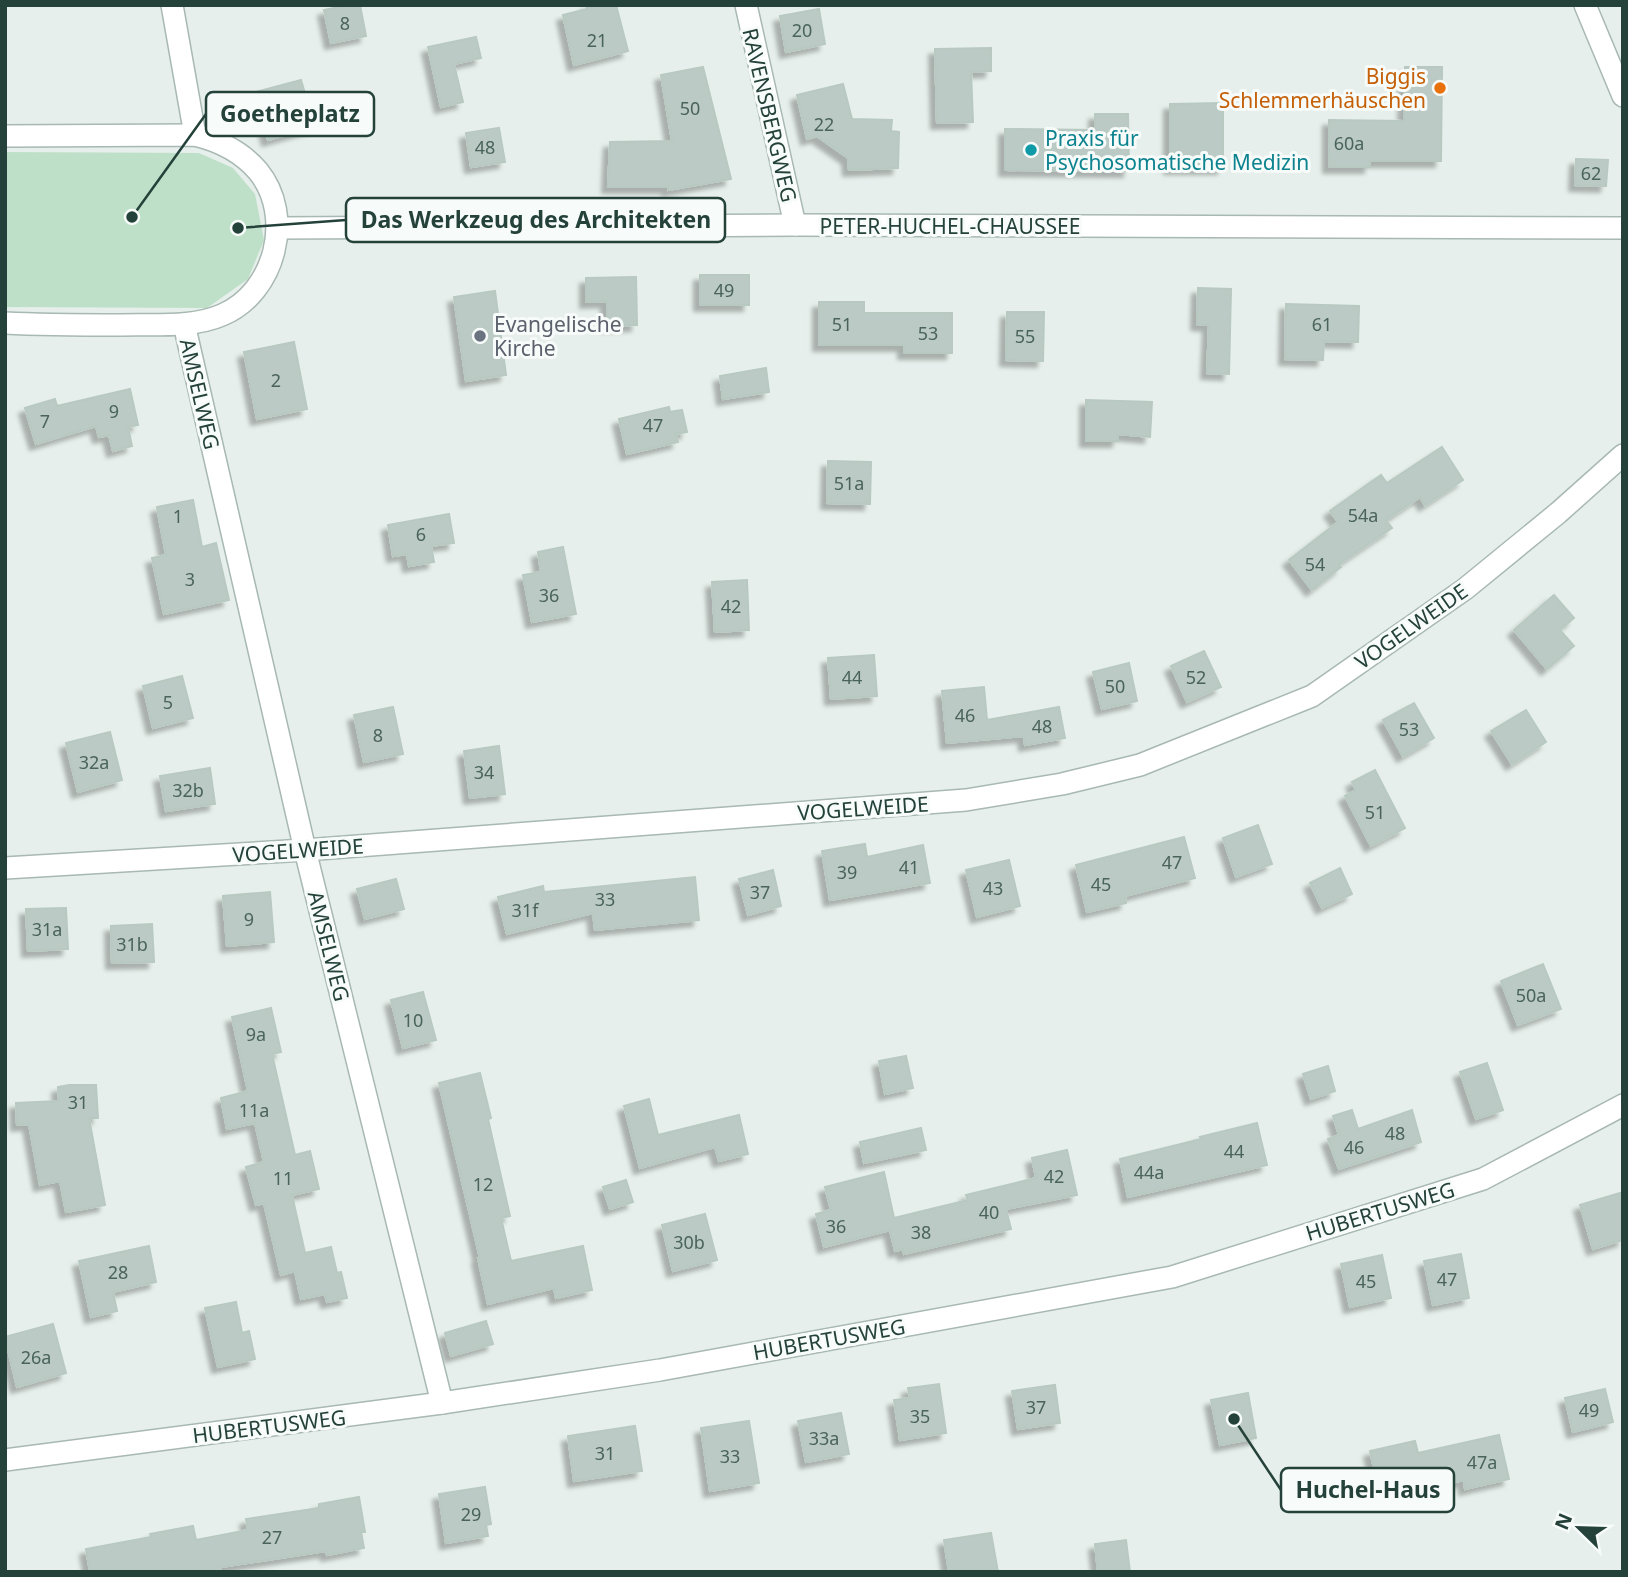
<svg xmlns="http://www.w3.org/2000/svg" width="1628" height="1577" font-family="'Noto Sans',sans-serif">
<defs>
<filter id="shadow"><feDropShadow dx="-6" dy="6" stdDeviation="2" flood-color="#0004"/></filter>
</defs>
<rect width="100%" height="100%" fill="#e6efeb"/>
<polygon fill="#bfe0c8" points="5,152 199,153 233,168 255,194 264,240 248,279 207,308 5,307"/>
<g fill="#bbcac4" stroke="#b8c9c2" stroke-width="2" filter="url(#shadow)">
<polygon points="348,5 360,5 366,36 331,43 324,10"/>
<polygon points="586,5 616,5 628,51 574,65 563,15 587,9"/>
<polygon points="819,9 825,44 786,52 780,16"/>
<polygon points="476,37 481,58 454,64 463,102 441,107 428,47"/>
<polygon points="991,48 991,71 971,72 973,122 937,123 935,49"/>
<polygon points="703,67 731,179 668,190 668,187 608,187 610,142 672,141 661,75"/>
<polygon points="1405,67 1442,67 1441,161 1370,161 1370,167 1329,167 1329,120 1404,121"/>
<polygon points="301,80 315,127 268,140 256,92"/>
<polygon points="843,84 852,119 892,120 891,131 899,132 898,168 849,170 848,158 817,136 807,139 797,95"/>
<polygon points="1223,103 1223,168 1170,168 1170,104"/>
<polygon points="1095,114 1128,114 1129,171 1005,170 1005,129 1095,130"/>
<polygon points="499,128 505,162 471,167 466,133"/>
<polygon points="1576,159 1608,160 1606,186 1575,185"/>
<rect x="700" y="275" width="49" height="30"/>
<polygon points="636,277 637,325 607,326 607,301 586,302 586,278"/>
<polygon points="1198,288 1231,289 1229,374 1207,373 1209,325 1197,324"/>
<polygon points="495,291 506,375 466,381 454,297"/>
<polygon points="819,302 864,302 864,313 952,313 952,353 904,353 904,345 819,345"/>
<polygon points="1286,304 1359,306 1358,342 1324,341 1323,360 1285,359"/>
<polygon points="1007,312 1044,312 1043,361 1006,360"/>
<polygon points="294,342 307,409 257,419 244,352"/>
<polygon points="766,368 769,392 723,399 720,376"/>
<polygon points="130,389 138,425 128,427 132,446 113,451 109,435 99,437 96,426 36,444 25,408 55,399 57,406"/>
<polygon points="1086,400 1152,402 1150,437 1118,434 1118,441 1086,441"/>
<polygon points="669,407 670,412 682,410 687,432 676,434 678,442 627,454 619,419"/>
<polygon points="1442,447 1463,480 1425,505 1420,497 1386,520 1392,528 1339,564 1341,567 1312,590 1289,560 1338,522 1330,511 1381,475 1387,483"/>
<polygon points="828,461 871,462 870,504 827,503"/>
<polygon points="193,500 202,547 216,543 229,600 164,614 152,558 166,555 157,507"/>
<polygon points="449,514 454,543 431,546 434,562 409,566 407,554 393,556 388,525"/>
<polygon points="563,547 576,614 532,622 523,575 541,572 538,552"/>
<polygon points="747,580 749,630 715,632 712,582"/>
<polygon points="1554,595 1574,618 1560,630 1574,646 1547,669 1514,630"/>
<polygon points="1204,651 1221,687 1187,702 1171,666"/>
<polygon points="874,655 877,696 831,699 828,658"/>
<polygon points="1129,663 1137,701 1102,709 1093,672"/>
<polygon points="182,676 193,718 153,728 143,686"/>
<polygon points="984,687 987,720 1059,707 1065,738 1025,745 1024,736 947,743 942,691"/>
<polygon points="1414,703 1434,738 1403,756 1383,720"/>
<polygon points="393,707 403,754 364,762 354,715"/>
<polygon points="1526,710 1546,742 1512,764 1491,731"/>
<polygon points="110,732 122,780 78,792 66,743"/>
<polygon points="499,746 505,794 470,798 464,751"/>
<polygon points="210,768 215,804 166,811 160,776"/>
<polygon points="1375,770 1405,828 1371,846 1345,796 1356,790 1352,782"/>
<polygon points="1258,825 1272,864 1236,877 1223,838"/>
<polygon points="1184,837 1195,878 1125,896 1126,903 1087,912 1076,865"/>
<polygon points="865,844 867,857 923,845 930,883 830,900 822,851"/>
<polygon points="1009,860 1020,906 977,917 966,870"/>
<polygon points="1340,868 1352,894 1322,908 1310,883"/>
<polygon points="773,870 781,906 748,915 739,879"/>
<polygon points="695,877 699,920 595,930 593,913 507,934 498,897 543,886 544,892"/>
<polygon points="396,879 404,909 365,919 357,889"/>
<polygon points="270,892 274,942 227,946 223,896"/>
<polygon points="66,908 68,949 28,951 26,909"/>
<polygon points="152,924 154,962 112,963 111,926"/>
<polygon points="1543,964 1561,1009 1518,1025 1501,981"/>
<polygon points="423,992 436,1040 403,1048 391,1000"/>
<polygon points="271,1008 281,1052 272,1054 295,1155 310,1151 319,1189 292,1195 305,1253 331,1247 337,1273 341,1272 347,1298 327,1302 325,1294 301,1299 295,1271 281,1275 264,1203 256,1205 246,1167 264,1162 255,1123 227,1129 221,1098 248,1091 232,1017"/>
<polygon points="906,1056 913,1088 885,1094 879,1061"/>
<polygon points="1487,1063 1503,1110 1476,1119 1460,1072"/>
<polygon points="1328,1066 1335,1091 1311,1099 1303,1074"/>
<polygon points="480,1073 491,1118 488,1119 510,1216 501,1218 511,1261 583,1246 592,1290 556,1298 554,1288 488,1304 478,1258 480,1258 439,1083"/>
<polygon points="69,1085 96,1085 98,1118 89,1118 105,1205 66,1212 60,1181 40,1185 29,1124 17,1125 16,1103 59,1101 58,1087"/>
<polygon points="649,1099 658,1135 739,1115 748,1154 719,1161 715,1147 640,1168 624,1106"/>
<polygon points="1352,1110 1358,1129 1412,1110 1421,1142 1339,1169 1328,1139 1339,1135 1333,1116"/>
<polygon points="1257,1123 1267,1165 1128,1197 1120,1159 1201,1139 1200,1137"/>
<polygon points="921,1128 926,1150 864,1163 860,1142"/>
<polygon points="1067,1150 1077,1195 1006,1209 1011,1229 904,1254 903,1249 895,1251 890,1230 824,1247 816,1214 831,1210 825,1187 884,1172 894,1218 968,1200 966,1195 1036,1178 1032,1158"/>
<polygon points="626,1180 633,1202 610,1209 603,1187"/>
<polygon points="1623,1192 1623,1240 1593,1249 1580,1205"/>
<polygon points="705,1214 717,1260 673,1271 662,1225"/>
<polygon points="149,1246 156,1282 113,1292 117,1311 91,1317 79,1261"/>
<polygon points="1461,1254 1469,1298 1433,1305 1424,1261"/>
<polygon points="1382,1255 1391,1298 1350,1307 1341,1264"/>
<polygon points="236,1302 242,1333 249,1331 255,1359 218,1367 205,1308"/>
<polygon points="486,1321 493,1344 451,1356 445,1333"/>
<polygon points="53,1324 66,1373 17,1387 5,1337"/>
<polygon points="939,1384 946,1433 900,1440 894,1400 910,1398 908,1388"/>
<polygon points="1055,1385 1060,1423 1018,1429 1012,1391"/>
<polygon points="1605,1389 1613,1422 1573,1432 1565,1398"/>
<polygon points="1248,1393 1256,1438 1220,1445 1211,1400"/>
<polygon points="841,1413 849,1454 806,1462 798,1421"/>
<polygon points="749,1421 759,1483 710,1491 701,1428"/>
<polygon points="635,1426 642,1471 574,1481 568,1436"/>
<polygon points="1499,1435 1509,1479 1465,1489 1464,1480 1381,1499 1370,1451 1415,1441 1418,1453"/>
<polygon points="485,1487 491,1524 486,1525 488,1536 446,1543 439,1494"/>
<polygon points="359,1497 365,1532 361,1532 364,1548 327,1555 326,1551 221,1567 221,1572 90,1572 86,1549 151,1537 150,1534 193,1526 196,1540 248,1530 246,1519 319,1508 319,1504"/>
<polygon points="991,1533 998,1572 949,1572 944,1540"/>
<polygon points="1126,1540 1130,1572 1098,1572 1095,1544"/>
</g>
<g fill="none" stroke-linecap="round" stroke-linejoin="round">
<defs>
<g id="minor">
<polyline points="172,5 195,135"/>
<polyline points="746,5 795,225"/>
<polyline points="1585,5 1623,96"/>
<path d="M5 136 195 135C220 141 241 151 258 171 295 216 275 293 222 315 192 328 154 324 122 325 83 325 44 325 5 323"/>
<polyline points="277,228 795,225 1623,228"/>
<polyline points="184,324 305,850 442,1403"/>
<polyline points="5,868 305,850 966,800 1062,784 1140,765 1312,696 1465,589 1558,513 1623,455"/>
<polyline points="5,1460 442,1403 660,1370 1172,1277 1483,1179 1623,1105"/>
</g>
</defs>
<use href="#minor" stroke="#a8b8b2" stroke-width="24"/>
<use href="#minor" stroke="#fff" stroke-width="21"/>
</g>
<circle fill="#e8710a" stroke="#f7fbf9" stroke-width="2.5" cx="1440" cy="88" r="7"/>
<circle fill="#0f9aa8" stroke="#f7fbf9" stroke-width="2.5" cx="1031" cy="150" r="7"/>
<circle fill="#6b7280" stroke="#f7fbf9" stroke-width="2.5" cx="480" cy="336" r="7"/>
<g text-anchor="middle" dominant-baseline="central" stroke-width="6" stroke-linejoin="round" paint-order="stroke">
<g font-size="18" fill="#4a645c">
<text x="345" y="23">8</text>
<text x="802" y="30">20</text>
<text x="597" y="40">21</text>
<text x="690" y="108">50</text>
<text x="824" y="124">22</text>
<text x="1349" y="143">60a</text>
<text x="485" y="147">48</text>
<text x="1591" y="173">62</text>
<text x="724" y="290">49</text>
<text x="842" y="324">51</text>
<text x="1322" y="324">61</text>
<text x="928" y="333">53</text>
<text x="1025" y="336">55</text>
<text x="276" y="380">2</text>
<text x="114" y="411">9</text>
<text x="45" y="421">7</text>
<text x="653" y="425">47</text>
<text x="849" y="483">51a</text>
<text x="1363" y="515">54a</text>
<text x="178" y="516">1</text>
<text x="421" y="534">6</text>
<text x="1315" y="564">54</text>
<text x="190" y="579">3</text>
<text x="549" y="595">36</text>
<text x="731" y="606">42</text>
<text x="852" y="677">44</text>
<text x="1196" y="677">52</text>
<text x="1115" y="686">50</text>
<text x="168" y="702">5</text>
<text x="965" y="715">46</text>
<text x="1042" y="726">48</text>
<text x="1409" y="729">53</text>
<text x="378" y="735">8</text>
<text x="94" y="762">32a</text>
<text x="484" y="772">34</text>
<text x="188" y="790">32b</text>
<text x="1375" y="812">51</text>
<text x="1172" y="862">47</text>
<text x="909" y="867">41</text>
<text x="847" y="872">39</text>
<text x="1101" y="884">45</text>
<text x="993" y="888">43</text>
<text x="760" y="892">37</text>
<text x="605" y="899">33</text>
<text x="525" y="910">31f</text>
<text x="249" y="919">9</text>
<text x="47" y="929">31a</text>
<text x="132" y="944">31b</text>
<text x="1531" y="995">50a</text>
<text x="413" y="1020">10</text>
<text x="256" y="1034">9a</text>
<text x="78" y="1102">31</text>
<text x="254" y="1110">11a</text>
<text x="1395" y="1133">48</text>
<text x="1354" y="1147">46</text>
<text x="1234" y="1151">44</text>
<text x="1149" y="1172">44a</text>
<text x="1054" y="1176">42</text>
<text x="283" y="1178">11</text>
<text x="483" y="1184">12</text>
<text x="989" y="1212">40</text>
<text x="836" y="1226">36</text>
<text x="921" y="1232">38</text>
<text x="689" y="1242">30b</text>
<text x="118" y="1272">28</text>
<text x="1447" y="1279">47</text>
<text x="1366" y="1281">45</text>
<text x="36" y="1357">26a</text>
<text x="1036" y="1407">37</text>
<text x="1589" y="1410">49</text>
<text x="920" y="1416">35</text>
<text x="824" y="1438">33a</text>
<text x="605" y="1453">31</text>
<text x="730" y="1456">33</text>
<text x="1482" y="1462">47a</text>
<text x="471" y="1514">29</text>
<text x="272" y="1537">27</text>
</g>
<g font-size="21" fill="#c56008" stroke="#f7fbf9" text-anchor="end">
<text x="1426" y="76">Biggis<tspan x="1426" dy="24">Schlemmerhäuschen</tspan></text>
</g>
<g font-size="21" fill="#24423a" stroke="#f7fbf9">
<text transform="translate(770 115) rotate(77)">RAVENSBERGWEG</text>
<text x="950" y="226">PETER-HUCHEL-CHAUSSEE</text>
<text transform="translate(200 394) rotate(77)">AMSELWEG</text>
<text transform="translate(1411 626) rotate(-35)">VOGELWEIDE</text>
<text transform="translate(863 808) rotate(-4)">VOGELWEIDE</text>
<text transform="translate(298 850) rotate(-4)">VOGELWEIDE</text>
<text transform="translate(329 946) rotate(76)">AMSELWEG</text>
<text transform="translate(1380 1211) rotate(-17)">HUBERTUSWEG</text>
<text transform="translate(829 1339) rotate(-10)">HUBERTUSWEG</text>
<text transform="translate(269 1426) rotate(-7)">HUBERTUSWEG</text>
</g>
<g font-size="21" fill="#0d838f" stroke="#f7fbf9" text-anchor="start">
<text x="1045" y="138">Praxis für<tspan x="1045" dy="24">Psychosomatische Medizin</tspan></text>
</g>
<g font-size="21" fill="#5b616d" stroke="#f7fbf9" text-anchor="start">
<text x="494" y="324">Evangelische<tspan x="494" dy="24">Kirche</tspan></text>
</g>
</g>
<path fill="none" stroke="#24423a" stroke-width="2.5" d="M132 217L206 114M238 228L346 220M1234 1419L1281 1490"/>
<g fill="#24423a" stroke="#f7fbf9" stroke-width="2.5">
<circle cx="132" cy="217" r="7"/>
<circle cx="238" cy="228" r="7"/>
<circle cx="1234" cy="1419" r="7"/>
</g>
<g fill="#f7fbf9" stroke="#24423a" stroke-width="2.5">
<rect x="206" y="92" width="168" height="44" rx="7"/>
<rect x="346" y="198" width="379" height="44" rx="7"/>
<rect x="1281" y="1468" width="173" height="44" rx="7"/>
</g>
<g font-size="23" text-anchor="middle" font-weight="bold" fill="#24423a">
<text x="290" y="122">Goetheplatz</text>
<text x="536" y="228">Das Werkzeug des Architekten</text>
<text x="1368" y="1498">Huchel-Haus</text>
</g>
<rect width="1628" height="1577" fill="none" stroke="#24423a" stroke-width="14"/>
<g transform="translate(1579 1528) rotate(293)" stroke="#f7fbf9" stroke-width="5" paint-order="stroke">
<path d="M0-5L12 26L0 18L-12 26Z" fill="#24423a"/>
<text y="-10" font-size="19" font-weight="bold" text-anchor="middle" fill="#24423a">N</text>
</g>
</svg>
